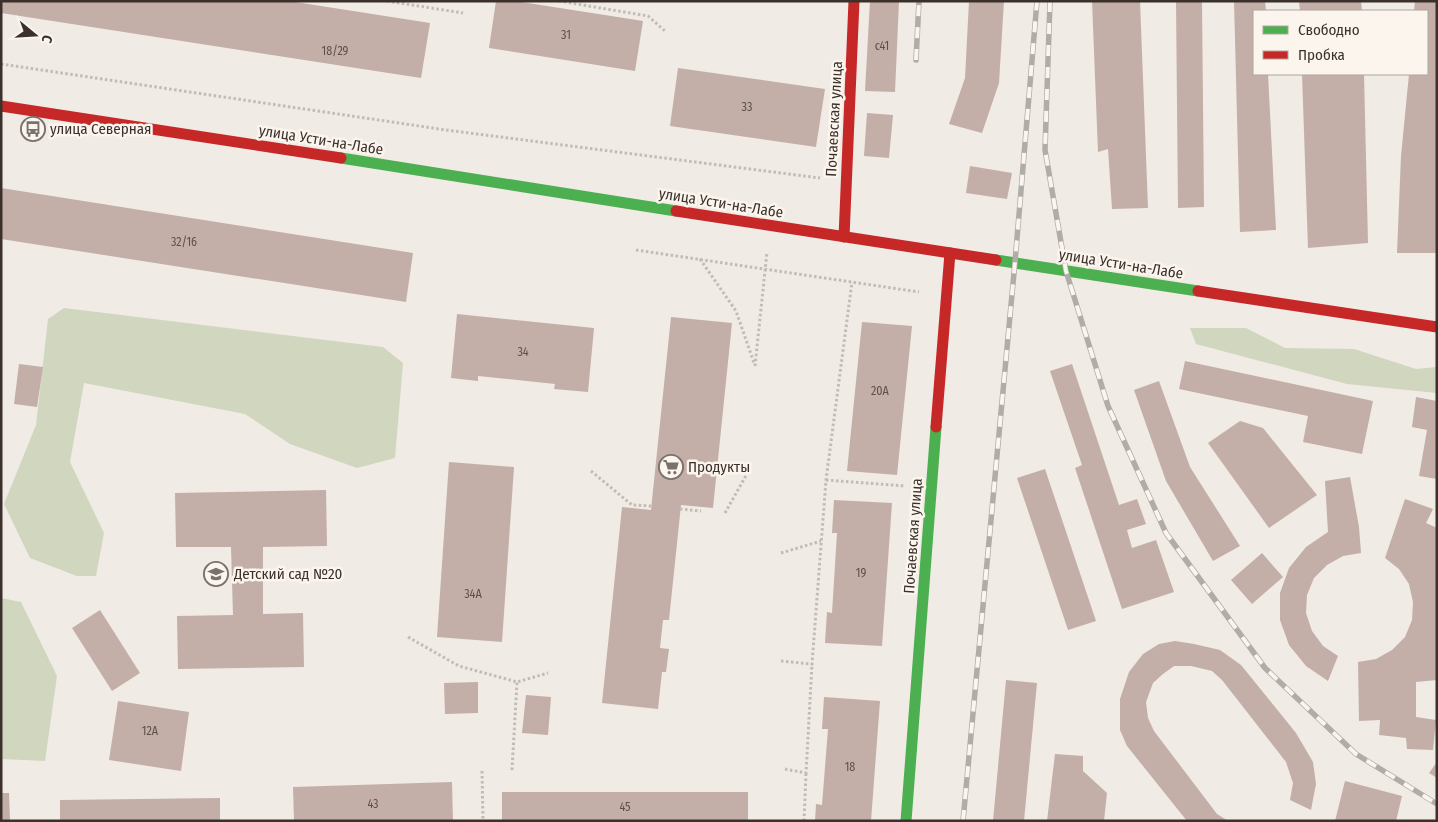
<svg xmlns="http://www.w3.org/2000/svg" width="1438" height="822" font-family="'Fira Sans Condensed',sans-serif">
<rect width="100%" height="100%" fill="#f0ebe5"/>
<g fill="#d1d6bf">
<polygon points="64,308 383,347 403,363 395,458 357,468 290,444 245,414 84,383 70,462 104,533 96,576 77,576 30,558 4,504 36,425 48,319"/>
<polygon points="1190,328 1246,328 1285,348 1354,349 1416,369 1437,367 1437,393 1347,384 1196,344"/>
<polygon points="1,598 21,602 57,676 45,761 1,759"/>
</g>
<g fill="#c3afa7">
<polygon points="1,1 289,1 430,23 421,78 1,13"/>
<polygon points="496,1 515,1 643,21 635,71 489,48"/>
<polygon points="870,1 899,1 895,92 865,91"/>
<polygon points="969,1 1004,1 999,83 982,133 949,124 965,78"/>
<polygon points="1092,1 1140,1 1148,208 1112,209 1108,149 1098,152"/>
<polygon points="1176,1 1202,1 1204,207 1178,208"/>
<polygon points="1234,1 1265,1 1266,11 1254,11 1254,74 1268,74 1276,230 1240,232"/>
<polygon points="1299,1 1361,1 1362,11 1300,11"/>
<polygon points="1415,1 1437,1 1437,253 1397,253 1401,156 1409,74 1427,74 1427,11 1414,11"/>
<polygon points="678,68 825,89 816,147 670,126"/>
<polygon points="1302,74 1364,74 1368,243 1308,248"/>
<polygon points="867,113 893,115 889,158 864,156"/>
<polygon points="970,166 1012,173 1007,199 966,193"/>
<polygon points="1,188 413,253 406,302 1,239"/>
<polygon points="457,314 594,328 588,392 554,389 555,384 478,376 478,381 451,378"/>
<polygon points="671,317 732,323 713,508 681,505 669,620 663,620 660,648 669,649 666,672 662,672 658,709 602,703 622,507 651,510"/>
<polygon points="862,322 912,326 897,475 847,471"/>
<polygon points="1185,361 1373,401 1362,454 1303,442 1308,416 1179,389"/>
<polygon points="19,364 43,367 37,407 14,404"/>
<polygon points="1072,364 1119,505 1137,499 1146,524 1127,530 1132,548 1156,540 1174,592 1122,609 1075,468 1082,465 1050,371"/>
<polygon points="1159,381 1190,467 1240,546 1213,561 1166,481 1134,390"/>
<polygon points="1416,397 1437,401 1437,479 1419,476 1427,430 1412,427"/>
<polygon points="1240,421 1263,428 1317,495 1269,528 1208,443"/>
<polygon points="449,462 514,467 502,642 437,637"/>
<polygon points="1045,469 1096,621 1068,630 1017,478"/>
<polygon points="1350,477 1359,527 1361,553 1343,556 1327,565 1314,578 1307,595 1306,613 1312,631 1323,646 1338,656 1328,681 1306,666 1289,645 1280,620 1280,593 1289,568 1306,547 1328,532 1325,481"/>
<polygon points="326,490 327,546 263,547 263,614 303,613 304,667 178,669 177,616 233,615 231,547 176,547 175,493"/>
<polygon points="1405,499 1433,509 1426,523 1437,528 1437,680 1416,682 1416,717 1436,720 1433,750 1407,749 1406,738 1379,735 1380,720 1359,721 1358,662 1376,659 1392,650 1405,637 1412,620 1413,602 1409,584 1399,569 1385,558"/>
<polygon points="834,500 892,503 882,646 825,643 827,612 832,613 837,533 832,533"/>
<polygon points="1262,553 1283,577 1252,604 1231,580"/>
<polygon points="100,610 140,673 112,691 72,628"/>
<polygon points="1175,641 1194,644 1220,650 1241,665 1296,733 1313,762 1316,784 1311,810 1290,800 1293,783 1286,762 1222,680 1212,671 1191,666 1174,666 1163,674 1153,683 1146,702 1148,718 1154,731 1217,814 1228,821 1187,821 1127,746 1120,730 1120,699 1129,672 1143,654 1159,644"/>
<polygon points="1006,680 1037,683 1024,821 993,821"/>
<polygon points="478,682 478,713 445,714 444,683"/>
<polygon points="526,695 551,697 548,735 522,733"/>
<polygon points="824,697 880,701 871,821 815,821 816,804 822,805 828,729 822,729"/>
<polygon points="118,701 189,712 181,771 109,760"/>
<polygon points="1055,754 1083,756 1083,771 1107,793 1104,821 1047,821"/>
<polygon points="1437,762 1437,778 1429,773"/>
<polygon points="1345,781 1402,796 1396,821 1335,821"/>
<polygon points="452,782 453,821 294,821 293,787"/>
<rect x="502" y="792" width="246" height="29"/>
<polygon points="1,793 9,793 10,821 1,821"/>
<polygon points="220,798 220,821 60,821 60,800"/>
</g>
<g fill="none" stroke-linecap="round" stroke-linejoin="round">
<g stroke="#c2bbb6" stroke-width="3" stroke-dasharray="2.5 2.5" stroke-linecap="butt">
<polyline points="387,1 463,13"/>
<polyline points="559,1 648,16 665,31"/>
<polyline points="1,64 446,130 820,178"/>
<polyline points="636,250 919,292"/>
<polyline points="700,259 736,311 754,363"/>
<polyline points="755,366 767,252"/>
<polyline points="591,471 632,505 651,506"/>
<polyline points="826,480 905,486"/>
<polyline points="680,509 701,511"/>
<polyline points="725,513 748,472"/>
<polyline points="781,553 821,541"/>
<polyline points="408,637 459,666 517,682 548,673"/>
<polyline points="781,661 812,664 826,480 852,282"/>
<polyline points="785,769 806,773 812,664"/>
<polyline points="512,770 517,682"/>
<polyline points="482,771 483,821"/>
<polyline points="804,821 806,773"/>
</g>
<g stroke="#4caf50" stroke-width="11">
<polyline points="341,158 676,211"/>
<polyline points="996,260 1198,291"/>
<polyline points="906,821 936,427"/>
</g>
<g stroke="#c62828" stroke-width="11">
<polyline points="1,106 341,158"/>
<polyline points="676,211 996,260"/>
<polyline points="844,237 854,1"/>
<polyline points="1198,291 1437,327"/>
<polyline points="936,427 950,253"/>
</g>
<defs>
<g id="rail">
<polyline points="1050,1 1045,150 1066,271 1108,406 1166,533 1265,668 1356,754 1437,804"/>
<polyline points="916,60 919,1"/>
<polyline points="963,821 1015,262 1037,1"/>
</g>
</defs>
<use href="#rail" stroke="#b1aca8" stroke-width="5.5"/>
<use href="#rail" stroke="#fbf5ee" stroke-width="4" stroke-dasharray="11" stroke-linecap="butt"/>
</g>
<defs>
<symbol id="bus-ring" viewBox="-11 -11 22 22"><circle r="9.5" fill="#fbf5ee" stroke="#7a716c" stroke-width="1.5"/><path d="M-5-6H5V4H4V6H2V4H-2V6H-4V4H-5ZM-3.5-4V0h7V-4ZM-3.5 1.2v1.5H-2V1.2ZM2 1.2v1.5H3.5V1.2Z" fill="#7a716c"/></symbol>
<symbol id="supermarket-ring" viewBox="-11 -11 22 22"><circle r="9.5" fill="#fbf5ee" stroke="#7a716c" stroke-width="1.5"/><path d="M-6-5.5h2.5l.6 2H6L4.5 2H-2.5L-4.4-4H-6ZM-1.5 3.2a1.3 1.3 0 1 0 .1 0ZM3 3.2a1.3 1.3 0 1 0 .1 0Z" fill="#7a716c"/></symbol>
<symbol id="school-ring" viewBox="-11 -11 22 22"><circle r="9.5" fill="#fbf5ee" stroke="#7a716c" stroke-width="1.5"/><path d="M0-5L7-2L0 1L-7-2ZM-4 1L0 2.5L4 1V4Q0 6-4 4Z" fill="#7a716c"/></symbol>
</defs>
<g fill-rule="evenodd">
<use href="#bus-ring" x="19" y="115" width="28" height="28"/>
<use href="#supermarket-ring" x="657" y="453" width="28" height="28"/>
<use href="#school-ring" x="202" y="560" width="28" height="28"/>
</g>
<g text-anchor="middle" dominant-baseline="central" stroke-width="5" stroke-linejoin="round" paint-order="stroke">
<g font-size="12" fill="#5d504a">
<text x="566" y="35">31</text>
<text x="882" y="46">с41</text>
<text x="335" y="51">18/29</text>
<text x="747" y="107">33</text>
<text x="184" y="242">32/16</text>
<text x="523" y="352">34</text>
<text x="880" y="391">20А</text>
<text x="861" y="573">19</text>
<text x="473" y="594">34А</text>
<text x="150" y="731">12А</text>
<text x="850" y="767">18</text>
<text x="373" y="804">43</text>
<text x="625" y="807">45</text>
</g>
<g font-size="15" fill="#3b302b" stroke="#fbf5ee">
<text transform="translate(834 119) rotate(-87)">Почаевская улица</text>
<text transform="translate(321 140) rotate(9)">улица Усти-на-Лабе</text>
<text transform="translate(721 203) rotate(9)">улица Усти-на-Лабе</text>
<text transform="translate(1121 264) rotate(9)">улица Усти-на-Лабе</text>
<text transform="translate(913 536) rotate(-86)">Почаевская улица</text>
</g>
<g font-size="15" fill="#3b302b" stroke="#fbf5ee" text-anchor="start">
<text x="50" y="129">улица Северная</text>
<text x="688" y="467">Продукты</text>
<text x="234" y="574">Детский сад №20</text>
</g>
</g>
<rect width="1438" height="822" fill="none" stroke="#3b302b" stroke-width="5"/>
<rect x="1253" y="10" width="175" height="65" fill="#fbf5ee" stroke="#aea6a0"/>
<rect x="1263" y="26" width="25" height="8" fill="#4caf50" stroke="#aea6a0"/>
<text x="1298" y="35" font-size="15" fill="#3b302b">Свободно</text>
<rect x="1263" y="51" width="25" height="8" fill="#c62828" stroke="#aea6a0"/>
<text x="1298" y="60" font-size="15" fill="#3b302b">Пробка</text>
<g transform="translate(35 35) rotate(108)" stroke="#fbf5ee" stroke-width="4" paint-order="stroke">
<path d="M0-4L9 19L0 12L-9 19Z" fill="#3b302b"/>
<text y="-8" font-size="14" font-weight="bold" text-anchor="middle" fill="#3b302b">С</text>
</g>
</svg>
